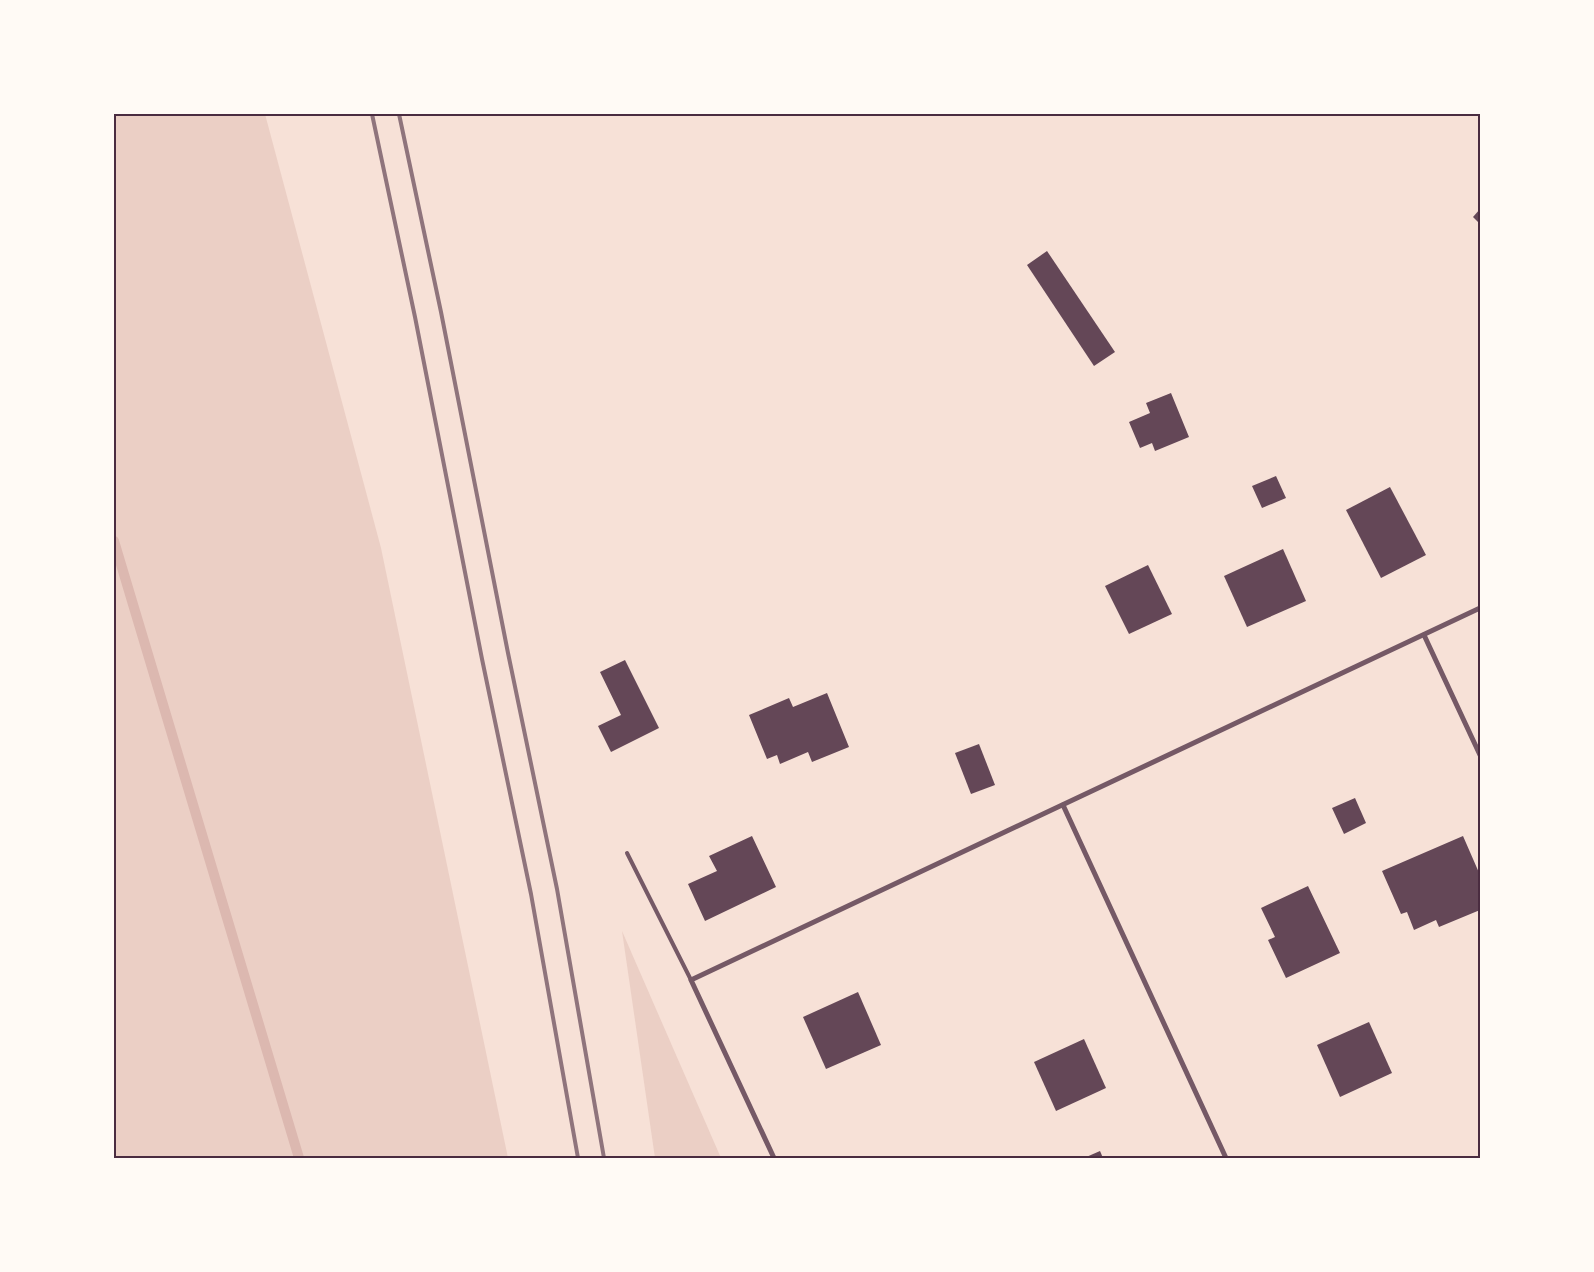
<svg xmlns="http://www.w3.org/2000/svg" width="1594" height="1272" font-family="'Nunito Sans',sans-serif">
<rect width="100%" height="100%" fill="#f7e1d7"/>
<g fill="#ebcfc5">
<polygon points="114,114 265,114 381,548 508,1158 114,1158"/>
<polygon points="622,931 721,1158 655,1158"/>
</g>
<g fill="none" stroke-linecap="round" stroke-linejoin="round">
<polyline stroke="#dcb8b0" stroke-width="10" points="114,541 299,1158"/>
</g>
<g fill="#644757">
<polygon points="1480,209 1480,224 1473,217"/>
<polygon points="1047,251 1115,352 1094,366 1027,265"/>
<polygon points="1171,393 1189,437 1155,451 1152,443 1140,448 1129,422 1150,413 1146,403"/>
<polygon points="1276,476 1286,498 1262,508 1252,486"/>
<polygon points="1390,487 1426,555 1381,578 1346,510"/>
<polygon points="1283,549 1306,601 1247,627 1224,576"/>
<polygon points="1148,565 1172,614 1129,634 1105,586"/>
<polygon points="625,660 659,728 611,752 598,726 621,715 600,672"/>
<polygon points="827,693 849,747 812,762 808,752 780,764 777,755 767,759 749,715 789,698 793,707"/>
<polygon points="979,744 995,785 971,794 955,753"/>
<polygon points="1355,798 1366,823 1344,834 1332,808"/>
<polygon points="752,836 776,887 705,921 688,884 717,871 709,856"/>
<polygon points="1463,836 1480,875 1480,910 1439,927 1436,920 1414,930 1407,912 1401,914 1382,871"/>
<polygon points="1308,886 1340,953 1286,978 1268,940 1275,937 1261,908"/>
<polygon points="858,992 881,1045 826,1069 803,1017"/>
<polygon points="1369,1022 1392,1073 1340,1097 1317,1045"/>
<polygon points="1084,1039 1106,1088 1056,1111 1034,1062"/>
<polygon points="1100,1151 1103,1158 1084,1158"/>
</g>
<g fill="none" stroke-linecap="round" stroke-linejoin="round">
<polyline stroke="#755966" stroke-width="4" points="627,853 691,980"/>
<g stroke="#755966" stroke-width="5">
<polyline points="1424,635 1480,755"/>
<polyline points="1063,805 1226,1158"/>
<polyline points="774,1158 691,980 1480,608"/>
</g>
<g stroke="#8f747c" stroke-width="4">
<polyline points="372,114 415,317 482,659 531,894 578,1158"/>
<polyline points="399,114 441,312 508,653 557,889 604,1158"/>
</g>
</g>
<rect width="1594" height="1272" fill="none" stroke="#fffaf5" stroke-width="230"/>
<rect x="115" y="115" width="1364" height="1042" fill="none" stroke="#4a2c40" stroke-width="2"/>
</svg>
